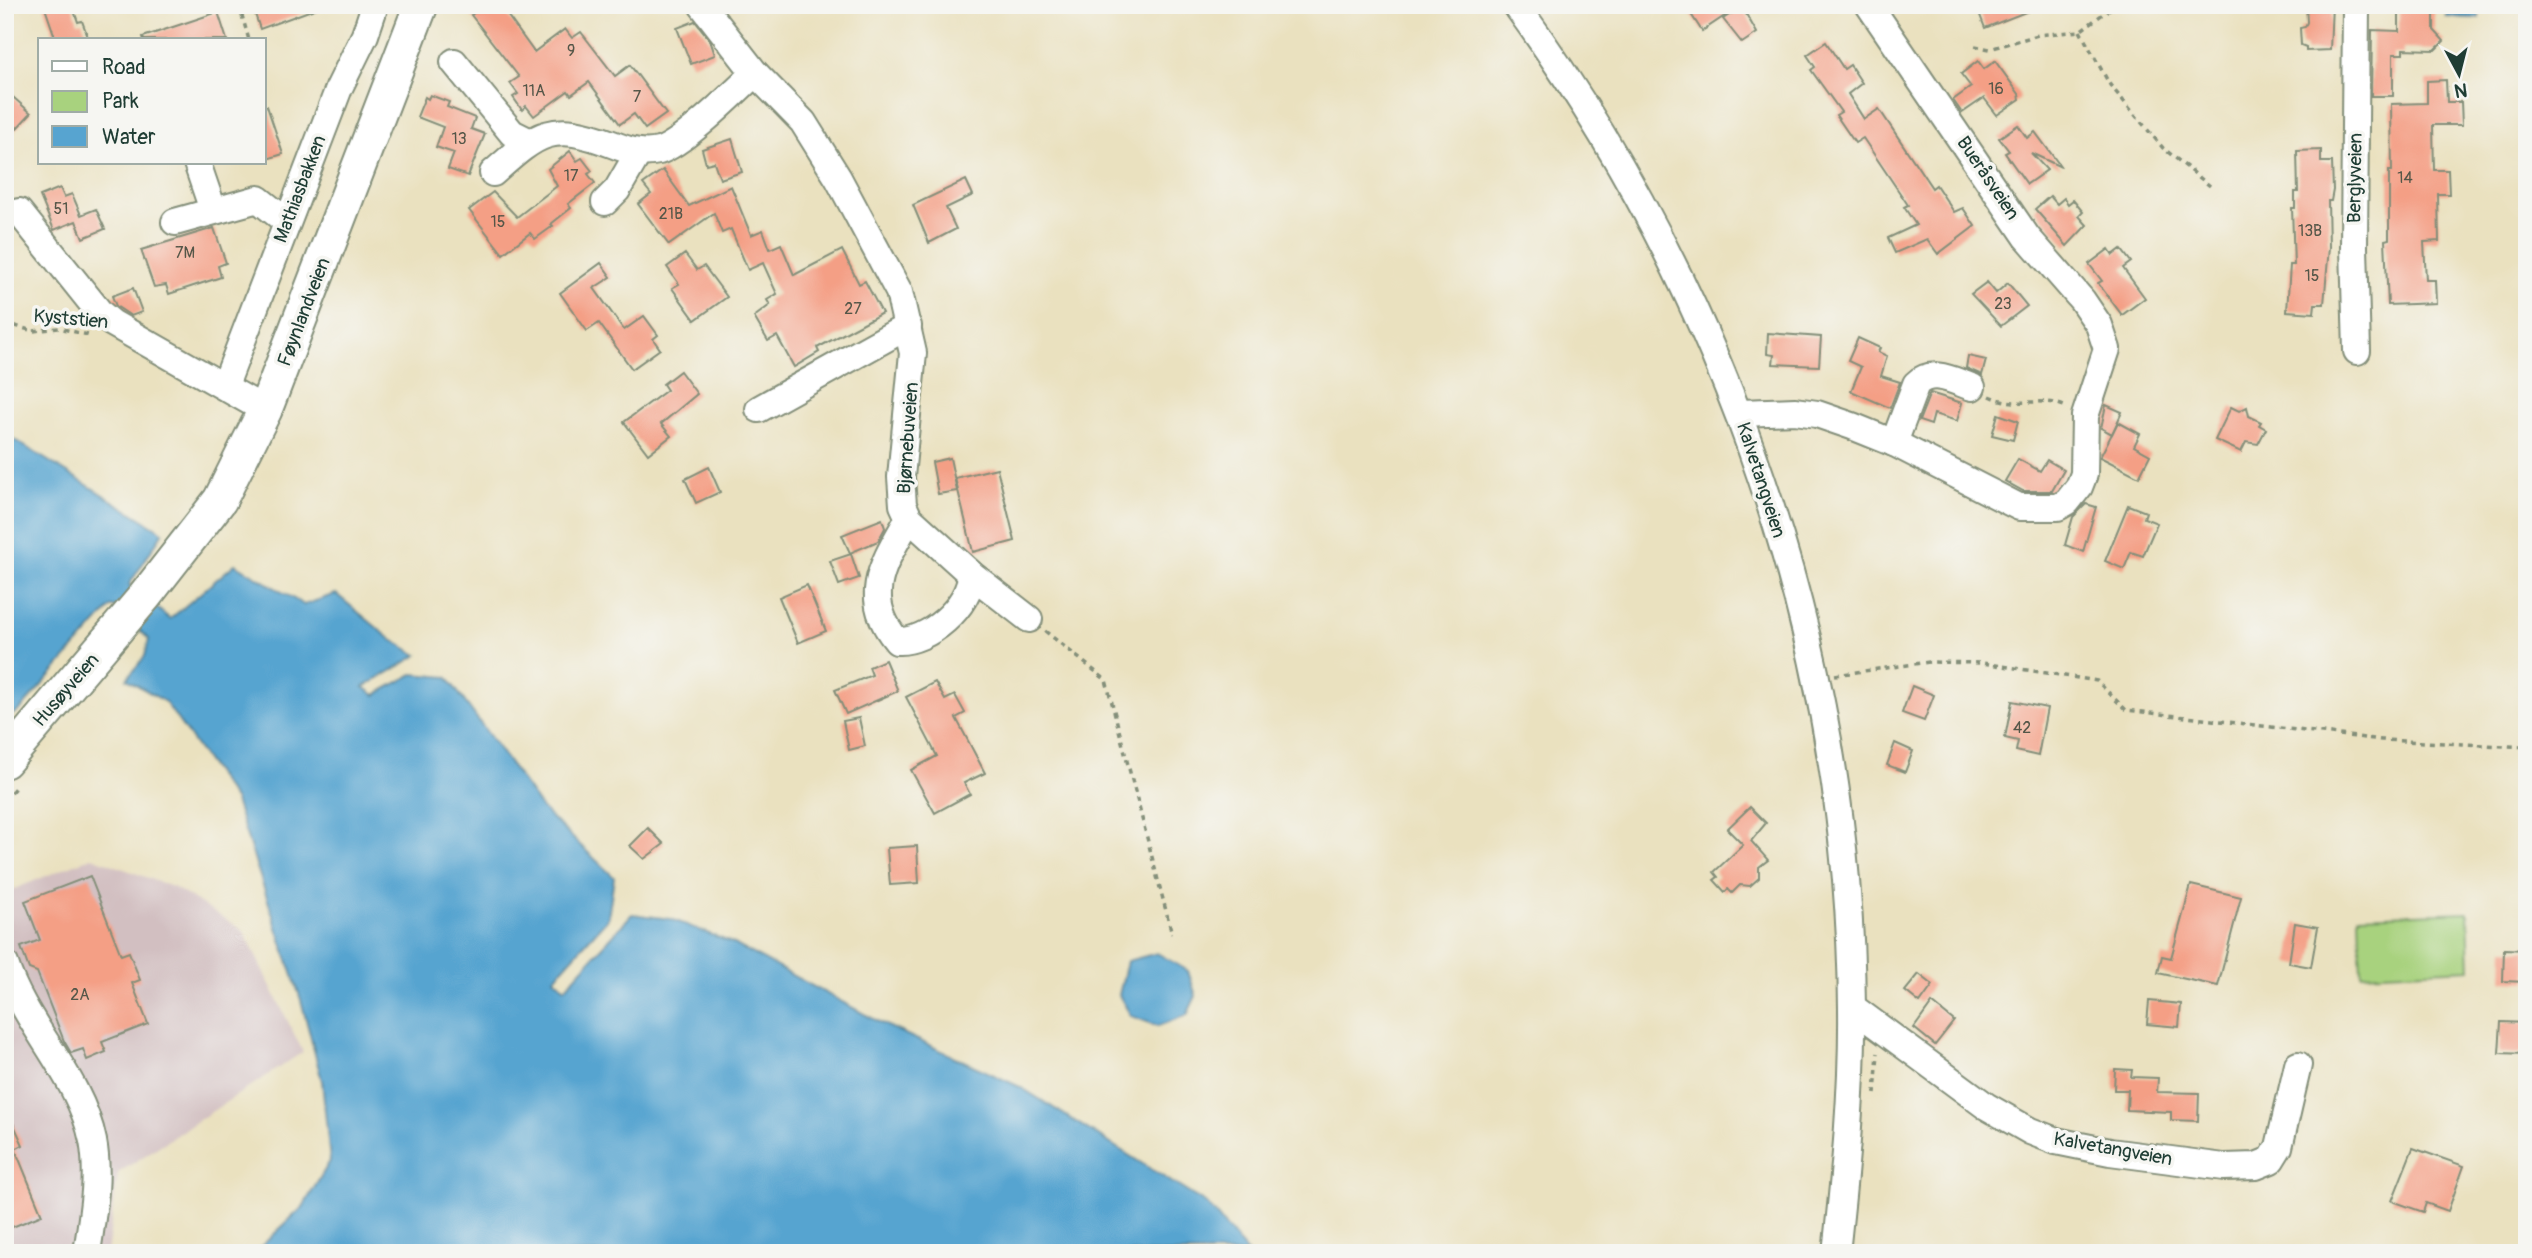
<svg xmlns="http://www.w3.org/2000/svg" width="2532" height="1258" font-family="Pangolin,sans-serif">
<rect width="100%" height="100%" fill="#f6f6f2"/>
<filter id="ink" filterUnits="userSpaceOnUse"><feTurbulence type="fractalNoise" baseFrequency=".0143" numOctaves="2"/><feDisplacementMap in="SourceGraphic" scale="14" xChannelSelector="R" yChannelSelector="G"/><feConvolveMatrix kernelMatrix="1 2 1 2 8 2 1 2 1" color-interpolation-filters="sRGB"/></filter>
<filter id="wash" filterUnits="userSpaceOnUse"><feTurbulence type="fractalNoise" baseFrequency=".00686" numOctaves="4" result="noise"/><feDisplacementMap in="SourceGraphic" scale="28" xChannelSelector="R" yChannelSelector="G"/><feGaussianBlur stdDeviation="1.57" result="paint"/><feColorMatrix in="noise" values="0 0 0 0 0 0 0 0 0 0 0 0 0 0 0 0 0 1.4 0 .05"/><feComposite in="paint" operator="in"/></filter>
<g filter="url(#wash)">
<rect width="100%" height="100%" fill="#eae1bf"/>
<polygon fill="#d2bfc1" points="92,857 175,888 243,930 303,1052 118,1173 107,1253 5,1253 5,893"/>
<polygon fill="#a8d27e" stroke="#648859" stroke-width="2" points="2468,912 2470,969 2361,974 2359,916"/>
<g fill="#57a4d0" stroke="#3b7082" stroke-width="2">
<polygon points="2447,5 2479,5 2479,18 2446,17"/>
<polygon points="5,434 163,532 129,585 170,619 235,564 304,605 336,594 392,640 418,655 364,687 375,695 413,674 447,677 543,810 614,877 608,918 554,978 565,988 632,914 671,919 732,943 883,1024 1020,1087 1208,1205 1247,1253 254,1253 303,1207 330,1161 322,1081 301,1000 235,801 165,702 127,679 145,656 149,639 114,607 111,607 20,710 5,719"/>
<polygon points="1157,953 1188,971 1196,996 1187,1015 1158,1026 1131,1016 1119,995 1127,961"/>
</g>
<g id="blocks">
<g fill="#f49f85">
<polygon points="44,5 72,5 78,22 82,21 89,40 56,40"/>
<polygon points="252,5 317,5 317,8 260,29"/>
<polygon points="486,5 500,5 534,52 565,29 572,38 581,32 615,76 630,65 666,114 645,129 634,114 620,124 589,82 571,95 568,91 534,116 526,106 522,110 513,97 518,94 510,83 519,77 471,15"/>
<polygon points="1685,5 1741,5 1702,31"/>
<polygon points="1976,5 2041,5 2041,6 1985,28"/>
<polygon points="2306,5 2332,5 2330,50 2306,51 2306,47 2301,45 2300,28 2305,27 2307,22"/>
<polygon points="2399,5 2434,5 2434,30 2444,41 2435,50 2403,49 2403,54 2393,54 2393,96 2371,96 2372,30 2399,31"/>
<polygon points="1742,7 1757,33 1742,43 1723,19"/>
<polygon points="218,12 227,40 144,40 143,37"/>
<polygon points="695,21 710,40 715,55 691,64 677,28"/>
<polygon points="1826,42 1844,69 1850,65 1862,83 1848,94 1864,119 1879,109 1932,188 1936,185 1954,212 1963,208 1975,226 1938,254 1927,239 1895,253 1888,238 1916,225 1904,207 1908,205 1863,138 1855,143 1836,115 1841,112 1811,70 1815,67 1807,55"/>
<polygon points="1978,61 1984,69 1995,61 2019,94 2020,99 1997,115 1984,98 1962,113 1953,100 1971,87 1961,74"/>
<polygon points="2446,80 2447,102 2461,102 2462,125 2433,125 2434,170 2448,170 2449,194 2438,194 2439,241 2424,242 2426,280 2435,280 2436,303 2388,305 2385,240 2389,239 2389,171 2392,171 2391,104 2427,103 2427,81"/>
<polygon points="5,90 31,113 5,141"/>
<polygon points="430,95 449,102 447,107 475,118 471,129 485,134 468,176 448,169 454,153 436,147 443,127 417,117 425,97 428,99"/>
<polygon points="264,106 267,106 283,154 264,160"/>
<polygon points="2018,125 2027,138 2035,132 2061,167 2031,153 2047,170 2027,184 2005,153 2009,151 1999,138"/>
<polygon points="732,139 742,172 720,179 714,162 706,164 702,149"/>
<polygon points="2321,150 2321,162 2332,162 2333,190 2331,201 2328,201 2329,247 2324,304 2315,304 2314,313 2287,311 2290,265 2294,265 2292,208 2295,208 2295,192 2298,192 2297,151"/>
<polygon points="570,151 577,161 582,158 592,171 588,174 595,183 568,204 571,208 551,224 553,226 535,239 530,233 503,254 469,210 493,192 517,217 557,186 548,169"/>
<polygon points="663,170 689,206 731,186 751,235 763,230 770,249 781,244 794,275 842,250 859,284 865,281 882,313 817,348 819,352 794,367 777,336 768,341 754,317 770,305 767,300 777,294 763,263 748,270 731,229 722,233 714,213 669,245 638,204 651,194 643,184"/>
<polygon points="966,180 973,195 946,208 956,229 929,243 913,205"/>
<polygon points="60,188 64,197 72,194 81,215 96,209 105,229 83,238 76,221 54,230 40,196"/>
<polygon points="2050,196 2057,204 2064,198 2068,204 2073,200 2083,212 2079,216 2087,225 2067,246 2035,209"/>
<polygon points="214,228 226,263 218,266 221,277 169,294 166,285 154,287 141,250"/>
<polygon points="2109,249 2113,255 2121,249 2131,262 2123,268 2145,298 2122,315 2098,283 2102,281 2089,264"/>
<polygon points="685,254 697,270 704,266 727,297 695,320 672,288 679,284 667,267"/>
<polygon points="601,263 611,277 594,288 624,330 644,316 658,335 653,339 660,349 632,369 599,323 587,331 560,293"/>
<polygon points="1987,282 1996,293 2008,283 2027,306 2001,326 1971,294"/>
<polygon points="133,288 142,312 131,316 116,306 112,296"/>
<polygon points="1768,333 1821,337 1819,366 1773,364 1774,355 1767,354"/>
<polygon points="1858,338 1880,348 1878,352 1887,356 1881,376 1900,382 1890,408 1851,391 1861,367 1848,361"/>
<polygon points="1968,356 1986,360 1982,375 1966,368"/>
<polygon points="680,371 697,394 661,424 671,436 648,454 624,422 667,390 663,384"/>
<polygon points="1930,393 1962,403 1957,421 1934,414 1931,425 1919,421"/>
<polygon points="2106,405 2122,412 2112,434 2101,428"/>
<polygon points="2231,407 2239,411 2247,407 2249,416 2261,422 2259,425 2266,429 2258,444 2246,442 2241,452 2215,440"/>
<polygon points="1998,414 2018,421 2013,440 1992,435"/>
<polygon points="2118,422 2140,434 2134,446 2150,455 2139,477 2100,457"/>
<polygon points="950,458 957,491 938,494 932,462"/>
<polygon points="2018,459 2040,471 2047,460 2064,470 2052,491 2023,491 2005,481"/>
<polygon points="709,467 720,492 696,503 685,479"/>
<polygon points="997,468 1015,541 973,552 955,478"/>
<polygon points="2086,504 2096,507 2083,552 2065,545 2073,517"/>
<polygon points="2128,505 2146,512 2144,518 2157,523 2143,556 2131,552 2124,569 2105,561"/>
<polygon points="882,519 885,528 878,541 850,553 842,535"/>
<polygon points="851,554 859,578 839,585 830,561"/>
<polygon points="807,585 826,631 798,643 779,597"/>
<polygon points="885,660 898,691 846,714 835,690 872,675 869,667"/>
<polygon points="935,682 945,700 955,695 965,713 956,718 985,773 964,783 970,794 935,813 911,770 937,756 906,697"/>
<polygon points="1912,686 1934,695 1924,721 1902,713"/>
<polygon points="2012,701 2047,708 2038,756 2016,751 2018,741 2005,738"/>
<polygon points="859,718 865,746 849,750 843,721"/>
<polygon points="1895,743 1913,751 1905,772 1887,765"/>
<polygon points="1750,807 1766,823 1751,841 1768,860 1759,867 1759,878 1750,886 1740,885 1732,893 1728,889 1725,892 1714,880 1718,877 1714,872 1743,845 1727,829"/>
<polygon points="648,828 664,844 644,859 630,846"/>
<polygon points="917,846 919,883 890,885 887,848"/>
<polygon points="90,876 121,955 129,952 140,980 132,983 148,1024 102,1042 106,1052 87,1060 83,1049 71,1053 64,1041 37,972 29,969 21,947 40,940 25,901"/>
<polygon points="2191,885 2241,897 2218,986 2158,973 2162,956 2171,958"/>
<polygon points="2295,923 2318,927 2311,967 2289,963"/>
<polygon points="2504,949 2527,950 2527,982 2503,981"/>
<polygon points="1919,974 1933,985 1920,1003 1905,991"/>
<polygon points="2149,1001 2181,1004 2179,1027 2147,1024"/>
<polygon points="1932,1003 1954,1021 1935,1045 1914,1028"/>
<polygon points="2501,1022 2527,1023 2527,1054 2499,1053"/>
<polygon points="2115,1069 2132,1070 2131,1077 2158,1078 2157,1092 2199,1093 2198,1121 2171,1120 2171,1112 2127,1110 2128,1090 2114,1090"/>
<polygon points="5,1105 23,1145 15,1149 42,1215 5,1230"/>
<polygon points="2413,1148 2464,1166 2448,1211 2426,1203 2423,1212 2392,1201"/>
</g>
</g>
</g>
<g filter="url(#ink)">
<use href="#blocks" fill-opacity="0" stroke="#848f7a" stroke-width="2"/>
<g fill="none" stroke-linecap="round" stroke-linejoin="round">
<defs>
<g id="minor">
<polyline points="702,5 755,73 803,122 838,178 899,292 913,353 901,477 903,505 909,518 971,574 1029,619"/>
<path d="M1516 5C1727 295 1849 648 1852 1008 1853 1090 1845 1171 1836 1253"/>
<polyline points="2356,5 2354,247 2357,351"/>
<polyline points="454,62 512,133 528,141"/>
<polyline points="197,163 213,210"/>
<path d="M493 173C539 132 552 121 612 144 627 150 642 155 659 151 683 144 736 91 755 73"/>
<polyline points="605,202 617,190 639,152"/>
<polyline points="19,212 100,313 112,323 265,410"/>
<polyline points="175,222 258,199 287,222"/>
<polyline points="229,375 339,88 365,35 375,5"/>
<polyline points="759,409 908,326"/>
<polyline points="1740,413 1795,411 1817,414 1852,426 1894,443 2019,507 2058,507 2067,502 2079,487 2084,474 2085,416 2107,349 2099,325 2082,300 2027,237 1869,5"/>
<path d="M1894 443 1916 384C1932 368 1954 381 1972 387"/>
<path d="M909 518C885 561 859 596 897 641 927 643 971 606 971 574"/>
<path d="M5 964C25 1026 80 1076 93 1141 100 1178 92 1216 87 1253"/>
<polyline points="1852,1007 1986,1106 2030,1131 2056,1141 2110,1152 2224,1167 2256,1166 2271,1160 2279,1147 2298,1065"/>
</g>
<polyline id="major" points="5,761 145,596 220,500 265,410 421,5"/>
</defs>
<use href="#minor" stroke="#848f7a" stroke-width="30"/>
<use href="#major" stroke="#848f7a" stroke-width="37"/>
<g stroke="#848f7a" stroke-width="3.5" stroke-dasharray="5 5" stroke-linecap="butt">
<polyline points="239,5 249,40"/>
<polyline points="2080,31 2110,85 2163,148 2210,186"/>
<polyline points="1975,46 1990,49 2038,35 2080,31 2115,5"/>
<polyline points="5,323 33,331 59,328 92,336"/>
<path d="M1990 396C2018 409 2039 396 2064 406"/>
<polyline points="1045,631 1106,680 1172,934"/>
<polyline points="1835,675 1929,662 1983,663 2097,681 2126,710 2382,740 2527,747"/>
<polyline points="5,800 17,785"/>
<polyline points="1875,1094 1878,1053"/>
</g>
<use href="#minor" stroke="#fff" stroke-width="26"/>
<use href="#major" stroke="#fff" stroke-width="33"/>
</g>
</g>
<g text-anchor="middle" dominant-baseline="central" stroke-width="7" stroke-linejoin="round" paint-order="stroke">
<g font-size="16" fill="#545648">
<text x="571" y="51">9</text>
<text x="1996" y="89">16</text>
<text x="534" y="91">11A</text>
<text x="637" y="97">7</text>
<text x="459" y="139">13</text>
<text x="571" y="176">17</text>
<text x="2405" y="178">14</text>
<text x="61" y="209">51</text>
<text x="671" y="214">21B</text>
<text x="498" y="222">15</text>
<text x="2310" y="231">13B</text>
<text x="185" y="253">7M</text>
<text x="2312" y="276">15</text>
<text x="2003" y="304">23</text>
<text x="853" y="309">27</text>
<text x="2022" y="728">42</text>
<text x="80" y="995">2A</text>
</g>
<g font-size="19" fill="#1f3d34" stroke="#f6f6f2">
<text transform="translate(1988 178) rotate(56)">Bueråsveien</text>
<text transform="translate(2355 178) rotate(-89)">Berglyveien</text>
<text transform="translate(300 189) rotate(-69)">Mathiasbakken</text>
<text transform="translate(304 312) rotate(-69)">Føynlandveien</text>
<text transform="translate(71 319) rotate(5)">Kyststien</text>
<text transform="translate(908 438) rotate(-86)">Bjørnebuveien</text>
<text transform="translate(1761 480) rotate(72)">Kalvetangveien</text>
<text transform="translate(66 690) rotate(-49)">Husøyveien</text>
<text transform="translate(2113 1149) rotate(10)">Kalvetangveien</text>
</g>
</g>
<rect width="2532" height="1258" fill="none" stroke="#f6f6f2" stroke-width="28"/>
<rect x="38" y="38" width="228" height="126" fill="#f6f6f2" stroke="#a0aca6" stroke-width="2"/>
<rect x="52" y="61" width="35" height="10" fill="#ffffff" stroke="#a0aca6" stroke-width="2"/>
<text x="102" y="74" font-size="21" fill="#1f3d34">Road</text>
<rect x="52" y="91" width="35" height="21" fill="#a8d27e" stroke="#a0aca6" stroke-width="2"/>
<text x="102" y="108" font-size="21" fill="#1f3d34">Park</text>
<rect x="52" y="126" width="35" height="21" fill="#57a4d0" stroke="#a0aca6" stroke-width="2"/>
<text x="102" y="144" font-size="21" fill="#1f3d34">Water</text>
<g transform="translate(2459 74) rotate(173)" stroke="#f6f6f2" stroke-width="5" paint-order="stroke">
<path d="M0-5L12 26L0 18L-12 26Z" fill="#1f3d34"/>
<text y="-10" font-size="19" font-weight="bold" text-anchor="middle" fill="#1f3d34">N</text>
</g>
</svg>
